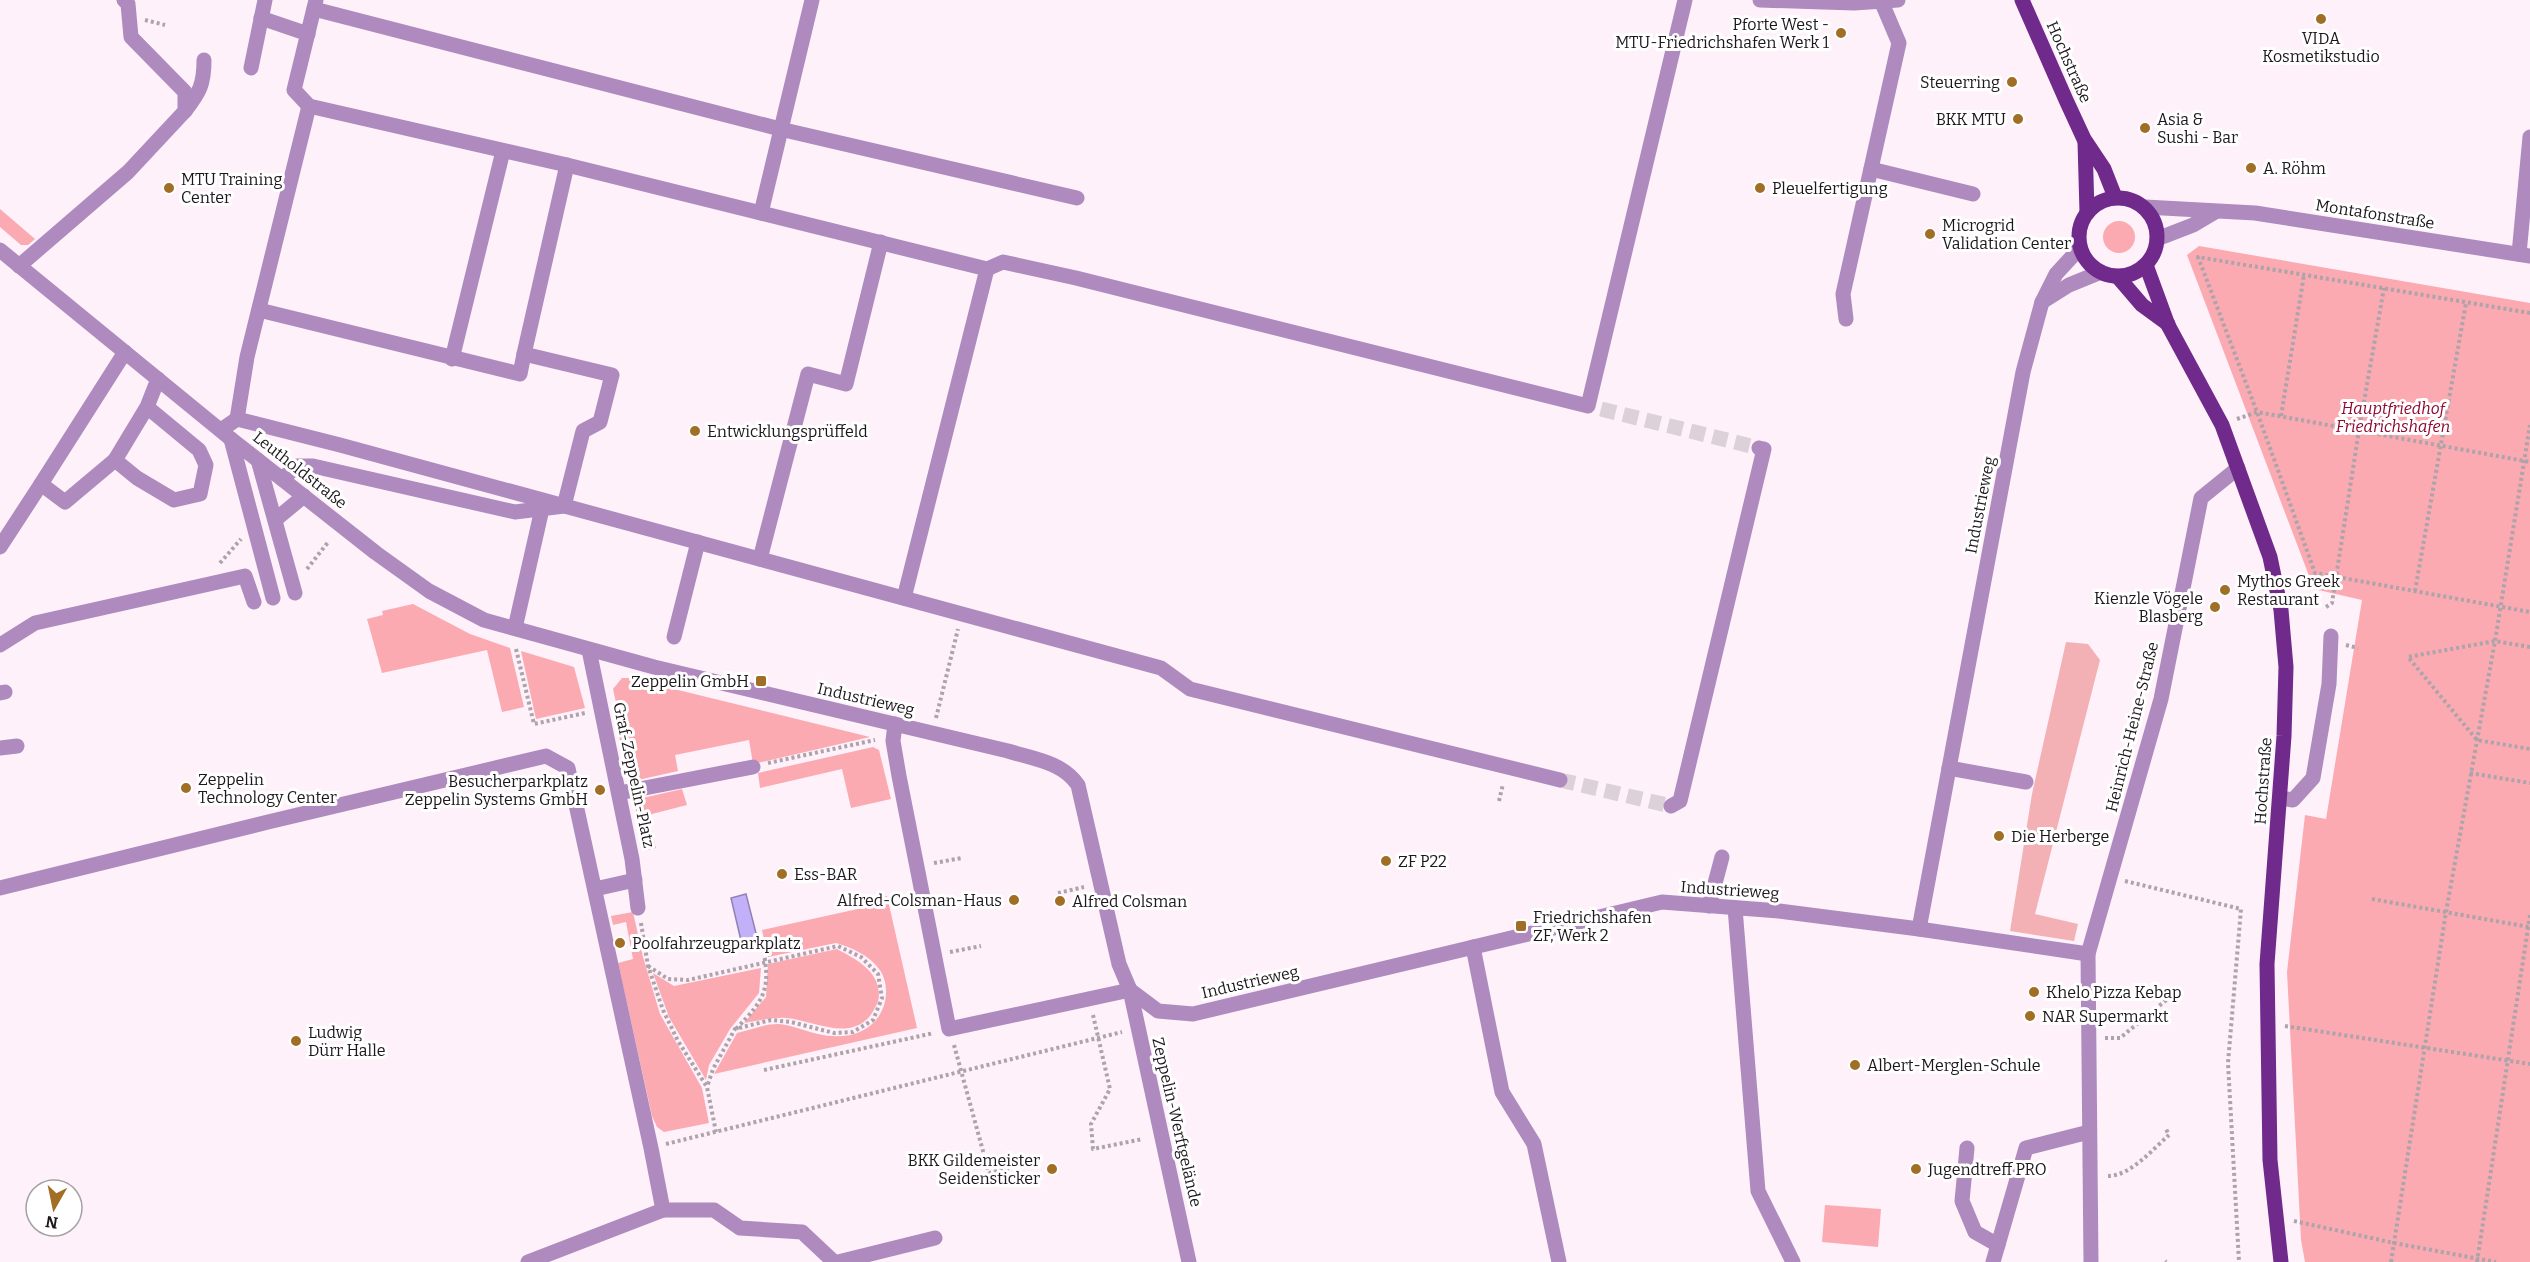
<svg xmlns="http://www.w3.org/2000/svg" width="2530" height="1262" font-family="Bitter,serif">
<rect width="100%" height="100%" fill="#fef1fa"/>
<g fill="#fbaab1">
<polygon points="0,209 35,239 28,245 21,245 0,227"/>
<circle cx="2119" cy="237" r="16"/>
<polygon points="2199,246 2530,303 2530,1262 2305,1262 2301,1240 2287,972 2305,815 2326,819 2362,600 2314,589 2187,255"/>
<polygon points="413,604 470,634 510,648 524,707 502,712 487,650 382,673 367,619 383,615 382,611"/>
<polygon points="521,651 574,667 585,708 536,719"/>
<polygon points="622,678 629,678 870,737 753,764 749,740 675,755 678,771 629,782 614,713 618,712 613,689"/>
<polygon points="873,747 879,750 891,799 851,808 842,769 760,788 758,773"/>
<polygon points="682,789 687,805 648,815 656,848 644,851 634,800"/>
<path d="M887 896 917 1028 714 1074 737 1033C750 1030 764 1024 778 1024 792 1025 804 1031 818 1034 844 1040 872 1035 883 1008 888 996 887 979 879 969 870 956 851 947 836 943L768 957 762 930 876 905 875 899Z"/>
<polygon points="633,912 643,957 660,1014 702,1088 709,1123 664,1132 657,1127 652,1116 618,963 633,959 626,922 613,925 611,916"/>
<path d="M837 949C855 959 879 970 879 995 879 1002 874 1010 870 1016 848 1042 813 1020 786 1018 772 1017 758 1021 744 1023L766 997 768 964Z"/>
<polygon points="761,968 759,993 730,1029 709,1065 706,1080 669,1017 653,973 674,986"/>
<polygon points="1825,1205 1881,1209 1878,1247 1822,1242"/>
</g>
<polygon fill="#f3b1b6" points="2066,642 2088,644 2100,660 2035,914 2078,924 2074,941 2010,931 2032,794"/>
<polygon fill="#c2b0f8" stroke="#9082b6" stroke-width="1.5" points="746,894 759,945 743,949 731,898"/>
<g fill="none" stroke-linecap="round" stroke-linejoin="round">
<g stroke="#dcd0d9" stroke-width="15" stroke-dasharray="15 8" stroke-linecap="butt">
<polyline points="1601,409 1759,448"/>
<polyline points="1560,780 1671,806"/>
</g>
<g stroke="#ada3aa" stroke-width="4" stroke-dasharray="3 3" stroke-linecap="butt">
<polyline points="145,20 165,25"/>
<polyline points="2530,313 2198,257 2257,412 2315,573 2530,612"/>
<polyline points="2281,416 2304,275"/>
<polyline points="2237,419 2257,412 2530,462"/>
<polyline points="220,563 241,539"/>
<polyline points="307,569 329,541"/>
<polyline points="2415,591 2466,303"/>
<polyline points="2326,607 2332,603 2359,430 2384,288"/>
<polyline points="2346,645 2358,648"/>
<polyline points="2530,647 2495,641 2408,657 2477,740 2530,749"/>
<polyline points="516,649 534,724 585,713"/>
<polyline points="936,718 958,629"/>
<polyline points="768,763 875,740"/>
<polyline points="2470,773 2530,783"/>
<polyline points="1499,801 1503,784"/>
<polyline points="934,863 962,858"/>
<polyline points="2125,881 2241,909 2228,1063 2239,1262"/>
<polyline points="1058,893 1084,887"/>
<polyline points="2372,899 2529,927"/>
<polyline points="641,923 648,966 663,1010 678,1041 707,1087 716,1132"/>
<polyline points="950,952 981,946"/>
<polyline points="648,966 668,979 688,980 838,946 861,957 878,974 882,998 873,1020 853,1032 834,1033 791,1022 771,1020 735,1029 713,1069 707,1087"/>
<polyline points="1093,1015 1110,1089 1091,1124 1093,1149 1143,1139"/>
<polyline points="2285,1026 2530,1064"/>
<path d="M736 1029C767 997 771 988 762 943"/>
<polyline points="2105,1038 2120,1038 2170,997 2166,991"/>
<polyline points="954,1045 989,1173 1010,1168"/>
<polyline points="764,1070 934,1033"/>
<polyline points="666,1144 1122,1032"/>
<path d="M2108 1176C2130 1176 2152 1150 2169 1135L2166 1129"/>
<polyline points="2294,1221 2394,1243 2496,1262"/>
<polyline points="2165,1261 2166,1262"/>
<polyline points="2391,1262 2446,912 2495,641 2530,425"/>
<polyline points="2477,1262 2530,915"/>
</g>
<g stroke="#ae8abe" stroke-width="15">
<polyline points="316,0 294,90 309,106 567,165 987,269 1003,262 1076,278 1588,406 1685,0"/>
<polyline points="1760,0 1854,3 1898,0"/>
<polyline points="314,9 780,129 1077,198"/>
<polyline points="261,18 308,34"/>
<polyline points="251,68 265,0"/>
<path d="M185 111C200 92 204 84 204 60"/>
<polyline points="1871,169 1973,194"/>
<polyline points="2145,207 2255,213 2530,256"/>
<polyline points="761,213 812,0"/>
<polyline points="2157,239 2193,225 2215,212"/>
<path d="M0 250 231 439 376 553 429 591 484 620 654 667 1008 751C1034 759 1062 762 1078 785L1119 964 1130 990 1158 1011 1193 1014 1662 902 1779 911 1919 929 2088 954"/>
<polyline points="2519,254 2530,137"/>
<polyline points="19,266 128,172 185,111 185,92 131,37 128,4 124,0"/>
<polyline points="2042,302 2069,285 2101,272"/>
<polyline points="259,310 520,374 524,354"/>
<polyline points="1846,319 1843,294 1899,43 1882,3"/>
<polyline points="452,359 503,151"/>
<polyline points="147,407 199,450 206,465 200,494 174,500 137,478 115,460 147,407 158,379"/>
<polyline points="237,419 247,357 309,106"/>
<polyline points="221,430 237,419 340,445 1161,668 1190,689 1560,780"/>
<polyline points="231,439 273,598"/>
<polyline points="115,460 65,502 41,484 125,352"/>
<polyline points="258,460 295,593"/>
<polyline points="282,479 297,466 313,466 515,512 564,506 583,431 600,422 612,375 524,354 567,165"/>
<polyline points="275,520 304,496"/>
<polyline points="0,547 41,484"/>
<polyline points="760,559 808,374 846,384 881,242"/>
<polyline points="904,598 987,269"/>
<polyline points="515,628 542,509"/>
<polyline points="674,637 698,542"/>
<polyline points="0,645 35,623 245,576 254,602"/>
<polyline points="589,650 632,859 638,908"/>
<polyline points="0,693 5,692"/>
<polyline points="895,724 893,741 899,776 949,1029 1130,990 1189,1262"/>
<polyline points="0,748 17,746"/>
<polyline points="1949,768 2026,782"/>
<polyline points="619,793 753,767"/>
<polyline points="2281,798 2293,800 2313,778 2329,684 2331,636"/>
<polyline points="1671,806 1680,801 1764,449 1759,448"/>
<polyline points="0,888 268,822 546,756 568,768 651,1148 663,1210 528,1262"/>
<polyline points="595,889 635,880"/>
<polyline points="1709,906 1722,857"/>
<polyline points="1735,908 1758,1191 1793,1262"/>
<polyline points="1919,929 2023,372 2042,302 2056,274 2080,248"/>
<polyline points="1473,947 1502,1092 1534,1144 1559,1262"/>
<polyline points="1967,1148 1962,1201 1975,1232 1998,1245"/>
<polyline points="663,1210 714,1210 740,1228 802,1232 834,1262"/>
<polyline points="838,1262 935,1238"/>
<polyline points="1993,1262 2026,1148 2089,1132"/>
<polyline points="2091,1262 2088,954 2161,699 2201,498 2238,468"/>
</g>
<g stroke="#702a8b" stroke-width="15">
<polyline points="2022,0 2066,100 2084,139 2104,169 2115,197"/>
<polyline points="2085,142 2087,212"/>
<circle cx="2118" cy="237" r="39"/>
<polyline points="2146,265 2168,325 2222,425 2270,557 2281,610 2286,667 2284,736 2267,964 2270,1160 2281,1262"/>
<polyline points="2118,277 2142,305 2168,324"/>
</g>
</g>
<g fill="#a06e24" stroke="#fff" stroke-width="2">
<circle cx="2321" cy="19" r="6"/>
<circle cx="1841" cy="33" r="6"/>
<circle cx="2012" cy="82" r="6"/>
<circle cx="2018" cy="119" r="6"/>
<circle cx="2145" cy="128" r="6"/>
<circle cx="2251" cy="168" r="6"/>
<circle cx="169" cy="188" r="6"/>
<circle cx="1760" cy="188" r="6"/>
<circle cx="1930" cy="234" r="6"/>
<circle cx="695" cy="431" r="6"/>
<circle cx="2225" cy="590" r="6"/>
<circle cx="2215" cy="607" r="6"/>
<rect x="755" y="675" width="12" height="12" rx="3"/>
<circle cx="186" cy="788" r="6"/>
<circle cx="600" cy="790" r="6"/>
<circle cx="1999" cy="836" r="6"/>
<circle cx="1386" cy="861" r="6"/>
<circle cx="782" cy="874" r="6"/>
<circle cx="1014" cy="900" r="6"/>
<circle cx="1060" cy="901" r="6"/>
<rect x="1515" y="920" width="12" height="12" rx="3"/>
<circle cx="620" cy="943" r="6"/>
<circle cx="2034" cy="992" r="6"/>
<circle cx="2030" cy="1016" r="6"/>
<circle cx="296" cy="1041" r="6"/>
<circle cx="1855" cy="1065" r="6"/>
<circle cx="1052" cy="1169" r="6"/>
<circle cx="1916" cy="1169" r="6"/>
</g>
<g text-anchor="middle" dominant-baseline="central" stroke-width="6" stroke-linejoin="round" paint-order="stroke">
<g font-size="16" fill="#1d171c" stroke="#fff" text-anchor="start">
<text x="1829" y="24" text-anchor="end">Pforte West -<tspan x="1829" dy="18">MTU-Friedrichshafen Werk 1</tspan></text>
<text x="2321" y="38" text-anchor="middle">VIDA<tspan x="2321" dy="18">Kosmetikstudio</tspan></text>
<text x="2000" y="82" text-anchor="end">Steuerring</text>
<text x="2006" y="119" text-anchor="end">BKK MTU</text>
<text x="2157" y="119">Asia &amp;<tspan x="2157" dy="18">Sushi - Bar</tspan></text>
<text x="2263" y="168">A. Röhm</text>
<text x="181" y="179">MTU Training<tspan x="181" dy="18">Center</tspan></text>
<text x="1772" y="188">Pleuelfertigung</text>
<text x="1942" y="225">Microgrid<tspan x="1942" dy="18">Validation Center</tspan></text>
<text x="707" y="431">Entwicklungsprüffeld</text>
<text x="2237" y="581">Mythos Greek<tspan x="2237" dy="18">Restaurant</tspan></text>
<text x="2203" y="598" text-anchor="end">Kienzle Vögele<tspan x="2203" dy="18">Blasberg</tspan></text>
<text x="749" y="681" text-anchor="end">Zeppelin GmbH</text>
<text x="198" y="779">Zeppelin<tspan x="198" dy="18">Technology Center</tspan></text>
<text x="588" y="781" text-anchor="end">Besucherparkplatz<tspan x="588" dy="18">Zeppelin Systems GmbH</tspan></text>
<text x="2011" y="836">Die Herberge</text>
<text x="1398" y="861">ZF P22</text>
<text x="794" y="874">Ess-BAR</text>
<text x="1002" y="900" text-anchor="end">Alfred-Colsman-Haus</text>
<text x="1072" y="901">Alfred Colsman</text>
<text x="1533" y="917">Friedrichshafen<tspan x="1533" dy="18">ZF, Werk 2</tspan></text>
<text x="632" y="943">Poolfahrzeugparkplatz</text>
<text x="2046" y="992">Khelo Pizza Kebap</text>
<text x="2042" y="1016">NAR Supermarkt</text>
<text x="308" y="1032">Ludwig<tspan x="308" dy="18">Dürr Halle</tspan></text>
<text x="1867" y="1065">Albert-Merglen-Schule</text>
<text x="1040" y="1160" text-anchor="end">BKK Gildemeister<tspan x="1040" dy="18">Seidensticker</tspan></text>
<text x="1928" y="1169">Jugendtreff PRO</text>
</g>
<g font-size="16" fill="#1d171c" stroke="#fff">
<text transform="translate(2069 62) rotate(66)">Hochstraße</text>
<text transform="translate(2375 214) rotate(9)">Montafonstraße</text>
<text transform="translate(300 470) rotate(38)">Leutholdstraße</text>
<text transform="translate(1980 505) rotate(-79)">Industrieweg</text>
<text transform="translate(866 699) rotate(13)">Industrieweg</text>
<text transform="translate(2132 727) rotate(-76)">Heinrich-Heine-Straße</text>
<text transform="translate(634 775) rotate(78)">Graf-Zeppelin-Platz</text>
<text transform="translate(2263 781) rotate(-86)">Hochstraße</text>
<text transform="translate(1730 890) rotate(4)">Industrieweg</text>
<text transform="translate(1250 982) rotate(-13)">Industrieweg</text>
<text transform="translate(1177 1122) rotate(77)">Zeppelin-Werftgelände</text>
</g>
<g font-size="16" font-style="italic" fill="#8c0930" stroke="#fff">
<text x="2393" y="408">Hauptfriedhof<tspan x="2393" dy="18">Friedrichshafen</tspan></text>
</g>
</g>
<g transform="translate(54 1208) rotate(189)"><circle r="28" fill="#ffffff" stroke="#a5a2a4" stroke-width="1.5"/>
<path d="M0-4.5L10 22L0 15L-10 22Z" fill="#a06e24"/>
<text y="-9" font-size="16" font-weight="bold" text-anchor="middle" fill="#1d171c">N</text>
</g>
</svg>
